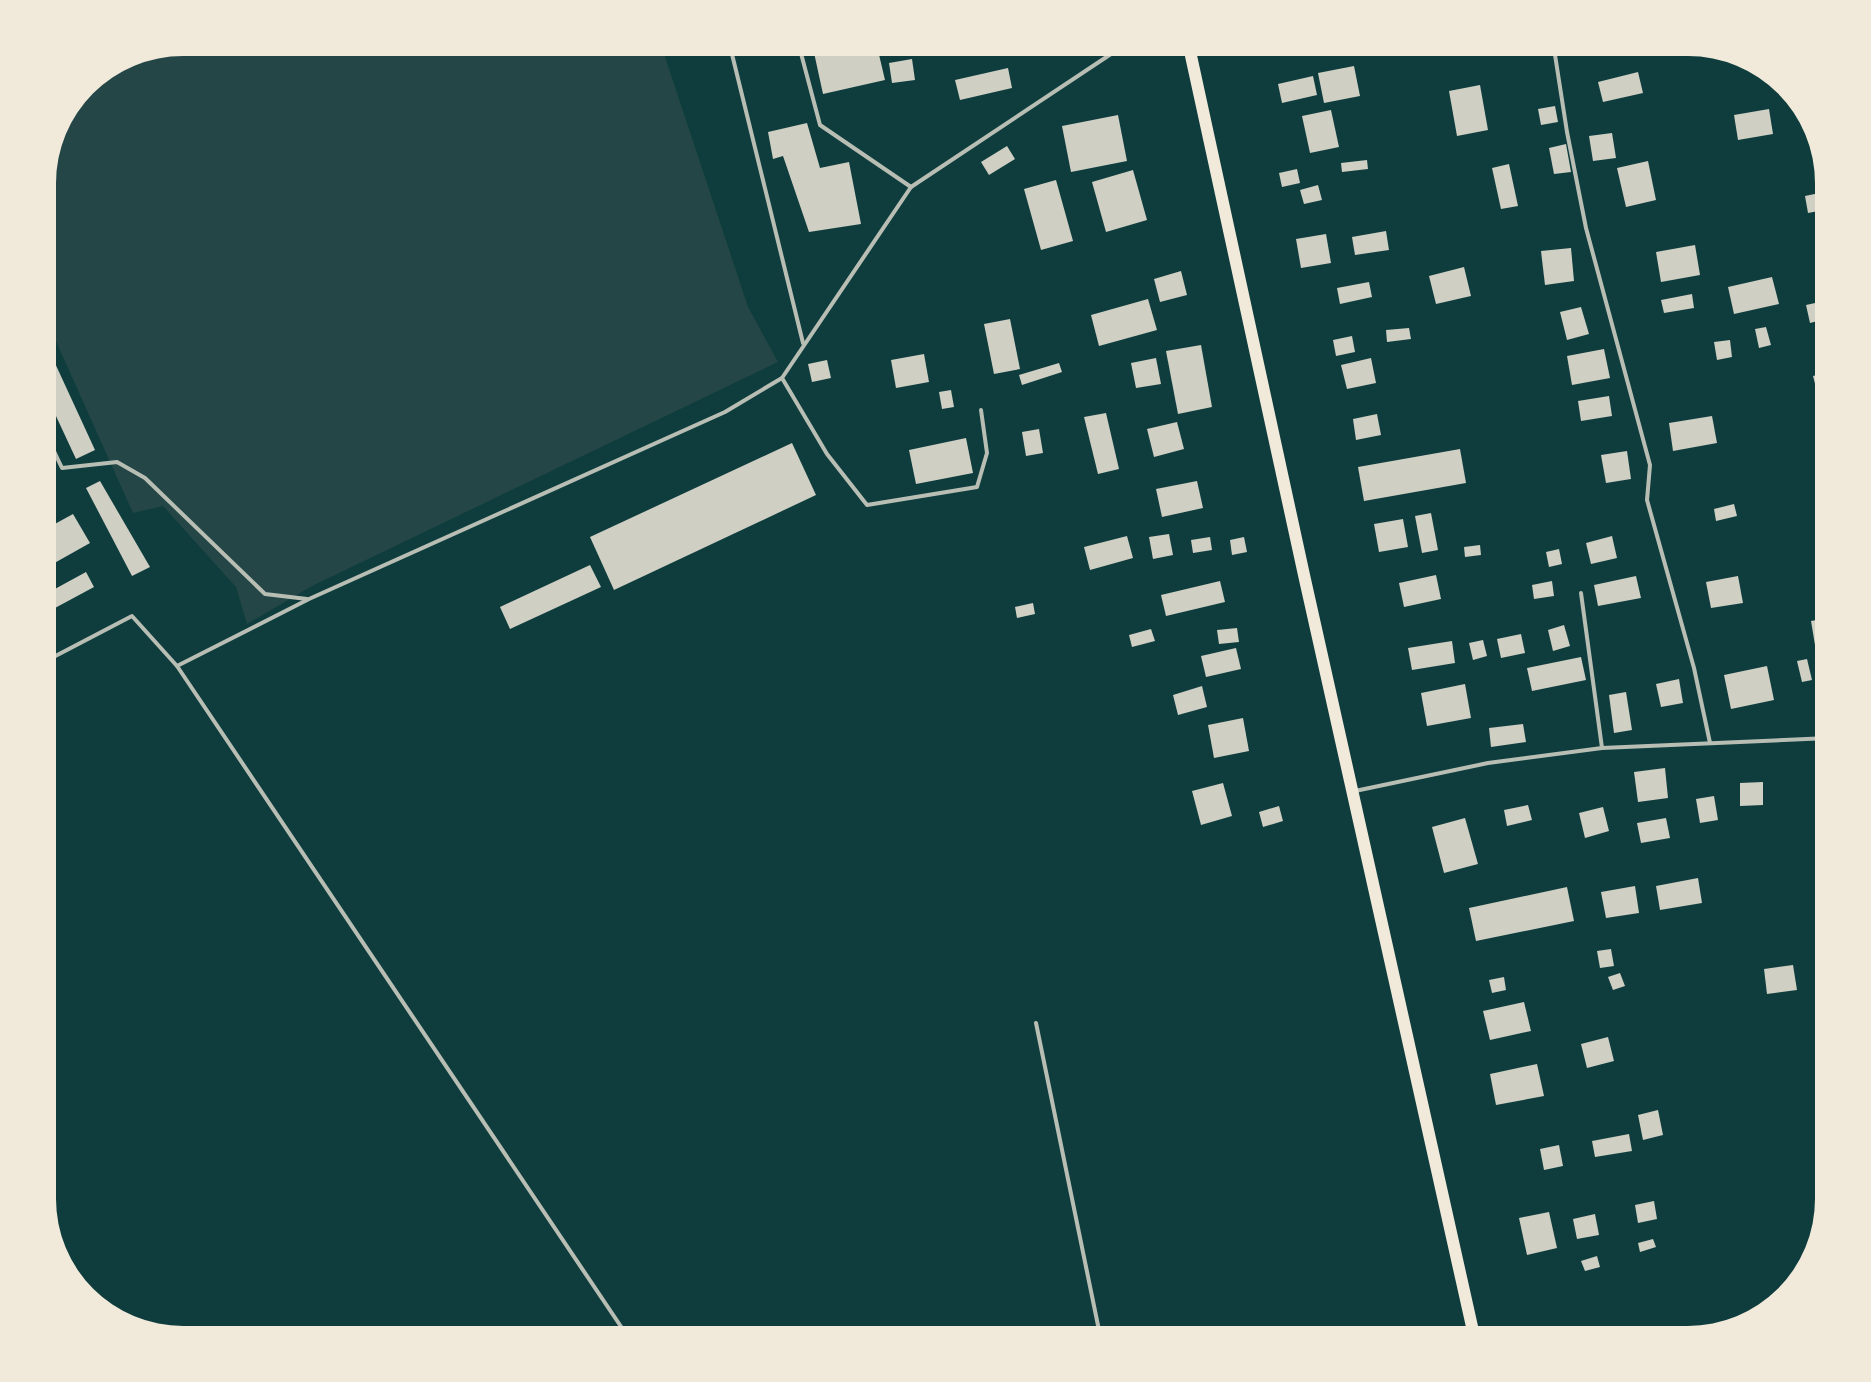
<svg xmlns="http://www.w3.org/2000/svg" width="1871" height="1382" font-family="Overpass,sans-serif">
<rect width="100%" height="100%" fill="#0f3d3e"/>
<polygon fill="#244646" points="183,42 660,42 748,307 778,362 312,586 247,624 236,587 163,506 133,513 42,310 42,173 57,120 90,77"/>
<g fill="#cfcfc3">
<polygon points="841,42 876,42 885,80 823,94 813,48"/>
<polygon points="1269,42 1293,42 1295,47 1271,52"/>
<polygon points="912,59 915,80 892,83 889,63"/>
<polygon points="1354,66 1360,96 1324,103 1318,73"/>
<polygon points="1008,68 1012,88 960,100 955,80"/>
<polygon points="1638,72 1643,93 1603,102 1598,82"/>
<polygon points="1313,76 1317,95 1282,103 1278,84"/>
<polygon points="1480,85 1488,130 1457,136 1449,91"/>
<polygon points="1555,106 1558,122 1541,125 1538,109"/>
<polygon points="1802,106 1815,121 1816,126 1803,129 1797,107"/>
<polygon points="1769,109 1773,134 1738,140 1734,115"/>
<polygon points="1331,110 1339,147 1310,153 1302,116"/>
<polygon points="1118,115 1127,161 1071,172 1062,126"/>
<polygon points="807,123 820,168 849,162 861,224 809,232 783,156 773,159 768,132"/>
<polygon points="1612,133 1616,158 1593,161 1589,136"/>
<polygon points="1566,144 1571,172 1554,174 1549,148"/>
<polygon points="1007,146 1015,159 989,175 981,162"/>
<polygon points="1367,160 1368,169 1342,172 1341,163"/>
<polygon points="1648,161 1656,200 1626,207 1617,168"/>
<polygon points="1509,164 1518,206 1501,209 1492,168"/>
<polygon points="1297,169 1300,183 1282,187 1279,173"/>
<polygon points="1133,170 1147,220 1106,232 1092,182"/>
<polygon points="1056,180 1073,241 1041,250 1024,189"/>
<polygon points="1318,185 1322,200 1304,204 1300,190"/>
<polygon points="1829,191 1829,209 1808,213 1805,196"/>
<polygon points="1386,231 1389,250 1355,255 1352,237"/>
<polygon points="1326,234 1331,263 1301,268 1296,239"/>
<polygon points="1695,245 1700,275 1661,282 1656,252"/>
<polygon points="1571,248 1574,281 1545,285 1541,251"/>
<polygon points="1464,267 1471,296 1436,304 1429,276"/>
<polygon points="1181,271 1187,295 1160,302 1154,279"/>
<polygon points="1772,277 1779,304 1734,314 1728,287"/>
<polygon points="1369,282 1372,297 1340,304 1337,288"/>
<polygon points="1692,294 1694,308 1664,313 1661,300"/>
<polygon points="1148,299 1157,330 1099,346 1091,315"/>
<polygon points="1829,300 1829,318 1810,323 1806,305"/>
<polygon points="1581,307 1589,334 1567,340 1560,312"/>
<polygon points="1010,319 1020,369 994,374 984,324"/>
<polygon points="1766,327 1771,345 1759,348 1755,329"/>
<polygon points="1409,328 1411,339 1387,342 1386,330"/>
<polygon points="42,335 95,450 76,459 42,386"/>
<polygon points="1352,336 1355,352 1336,356 1333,340"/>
<polygon points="1730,340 1732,357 1717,360 1714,342"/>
<polygon points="1201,345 1212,407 1178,414 1166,351"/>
<polygon points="1604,349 1610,378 1572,385 1567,356"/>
<polygon points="924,354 929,382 896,388 891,360"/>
<polygon points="1156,358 1161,384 1136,388 1131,363"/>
<polygon points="1371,358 1376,383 1347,389 1341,365"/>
<polygon points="827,360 831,378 812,382 808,364"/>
<polygon points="1059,363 1062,372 1022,385 1019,375"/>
<polygon points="1829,372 1829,396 1819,399 1813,376"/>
<polygon points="951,390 954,407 942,409 939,392"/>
<polygon points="1609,396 1612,416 1581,421 1578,401"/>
<polygon points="1106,413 1119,469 1098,474 1084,417"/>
<polygon points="1377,414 1381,435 1356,440 1353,419"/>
<polygon points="1712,416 1717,443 1673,451 1669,423"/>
<polygon points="1177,422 1184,449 1154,457 1147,429"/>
<polygon points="1039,429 1043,453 1026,456 1022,432"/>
<polygon points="966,438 973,473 916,484 909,450"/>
<polygon points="792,443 816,495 614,590 590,537"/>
<polygon points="1460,449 1466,483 1364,501 1358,467"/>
<polygon points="1627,451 1631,479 1606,483 1601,455"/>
<polygon points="100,481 150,567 132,576 86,488"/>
<polygon points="1197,481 1203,508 1162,517 1156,489"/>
<polygon points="1734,504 1737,516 1716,521 1714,509"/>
<polygon points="1431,513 1438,550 1422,553 1415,516"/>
<polygon points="73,514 90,543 42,570 42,531"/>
<polygon points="1403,519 1408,547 1379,552 1374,524"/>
<polygon points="1169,534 1173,555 1153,559 1149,537"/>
<polygon points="1127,536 1133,558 1090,570 1084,547"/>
<polygon points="1612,536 1617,558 1591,564 1586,543"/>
<polygon points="1210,537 1212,550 1193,553 1191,540"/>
<polygon points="1244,537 1247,552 1232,555 1230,540"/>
<polygon points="1480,545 1481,555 1465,557 1464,547"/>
<polygon points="1559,549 1562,564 1549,567 1546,552"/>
<polygon points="590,565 601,587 510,629 500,607"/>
<polygon points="86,572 94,587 42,615 42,596"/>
<polygon points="1436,575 1441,599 1404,607 1399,583"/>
<polygon points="1636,576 1641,598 1598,606 1594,585"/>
<polygon points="1738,576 1743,603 1711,608 1706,582"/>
<polygon points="1220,581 1225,602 1166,616 1161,595"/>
<polygon points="1552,581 1554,596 1534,599 1532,585"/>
<polygon points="1033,603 1035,614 1017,618 1015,607"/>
<polygon points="1829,618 1829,643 1815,645 1811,621"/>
<polygon points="1564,625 1570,646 1553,651 1548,630"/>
<polygon points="1237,628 1239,642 1219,644 1217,630"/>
<polygon points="1151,629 1155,641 1132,647 1129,635"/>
<polygon points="1521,634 1525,653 1501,658 1497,639"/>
<polygon points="1483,640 1487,656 1473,660 1469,643"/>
<polygon points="1452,641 1455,663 1412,670 1408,648"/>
<polygon points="1236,648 1241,669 1206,677 1201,656"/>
<polygon points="1581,657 1586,680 1532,691 1527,668"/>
<polygon points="1807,659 1812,680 1802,682 1797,661"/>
<polygon points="1767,666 1774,700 1731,709 1724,675"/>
<polygon points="1679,679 1683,703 1661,707 1656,684"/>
<polygon points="1465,684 1471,718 1427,726 1421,693"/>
<polygon points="1202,686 1207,707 1178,715 1173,695"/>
<polygon points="1626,692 1632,730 1614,733 1609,695"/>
<polygon points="1243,718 1249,751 1214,758 1208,725"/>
<polygon points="1523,724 1526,742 1491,747 1489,728"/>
<polygon points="1665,768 1668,798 1638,802 1634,772"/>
<polygon points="1763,782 1763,805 1740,806 1740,783"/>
<polygon points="1223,783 1232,816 1201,825 1192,791"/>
<polygon points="1714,796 1718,820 1700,823 1696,799"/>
<polygon points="1528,805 1532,820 1507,826 1504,810"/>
<polygon points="1279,806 1283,821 1263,827 1259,812"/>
<polygon points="1603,807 1609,831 1585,838 1579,813"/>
<polygon points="1465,818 1478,864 1444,873 1432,827"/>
<polygon points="1666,818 1670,838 1641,843 1637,823"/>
<polygon points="1698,878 1702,903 1660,910 1656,886"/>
<polygon points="1635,886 1639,913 1606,918 1601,892"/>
<polygon points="1567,887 1574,921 1476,941 1469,908"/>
<polygon points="1611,949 1614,966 1600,968 1597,951"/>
<polygon points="1793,965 1797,990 1767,994 1764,969"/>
<polygon points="1620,973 1625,986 1613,990 1608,977"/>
<polygon points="1504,977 1506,990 1492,993 1489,980"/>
<polygon points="1524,1002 1531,1031 1490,1040 1483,1011"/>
<polygon points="1608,1037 1614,1061 1587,1068 1581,1044"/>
<polygon points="1537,1064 1544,1096 1496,1105 1490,1074"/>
<polygon points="1658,1110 1663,1135 1643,1140 1638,1115"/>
<polygon points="1629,1134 1632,1151 1595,1157 1592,1141"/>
<polygon points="1559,1145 1563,1166 1544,1170 1540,1149"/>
<polygon points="1654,1201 1657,1219 1638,1223 1635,1205"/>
<polygon points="1549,1212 1557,1248 1527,1255 1519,1218"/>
<polygon points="1595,1214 1599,1235 1577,1239 1573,1219"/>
<polygon points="1653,1239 1656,1247 1640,1252 1638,1243"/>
<polygon points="1597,1256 1600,1267 1585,1271 1581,1261"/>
</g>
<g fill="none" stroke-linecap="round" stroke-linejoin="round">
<g stroke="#b8beb3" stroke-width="4">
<polyline points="729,42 803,343"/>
<polyline points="798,42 820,125 911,187"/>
<polyline points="1553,42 1567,132 1586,228 1650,465 1647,500 1694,668 1710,743"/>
<polyline points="782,378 827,454 867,505 977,487 987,453 981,410"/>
<polyline points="42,426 62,468 117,462 145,478 265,594 307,599"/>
<polyline points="1581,593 1602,748"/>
<polyline points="42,663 132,616 177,666"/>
<polyline points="1355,791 1488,763 1602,748 1829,738"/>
<polyline points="1036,1023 1101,1340"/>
<polyline points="630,1340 177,666 309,599 725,412 782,378 911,187 1129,42"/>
</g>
<polyline stroke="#f1e9da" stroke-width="12" points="1188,42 1304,575 1475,1340"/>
</g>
<path d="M0 0H1871V1382H0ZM183 56H1688A127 127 0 0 1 1815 183V1199A127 127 0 0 1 1688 1326H183A127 127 0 0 1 56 1199V183A127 127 0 0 1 183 56Z" fill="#f1e9da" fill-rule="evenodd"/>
</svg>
